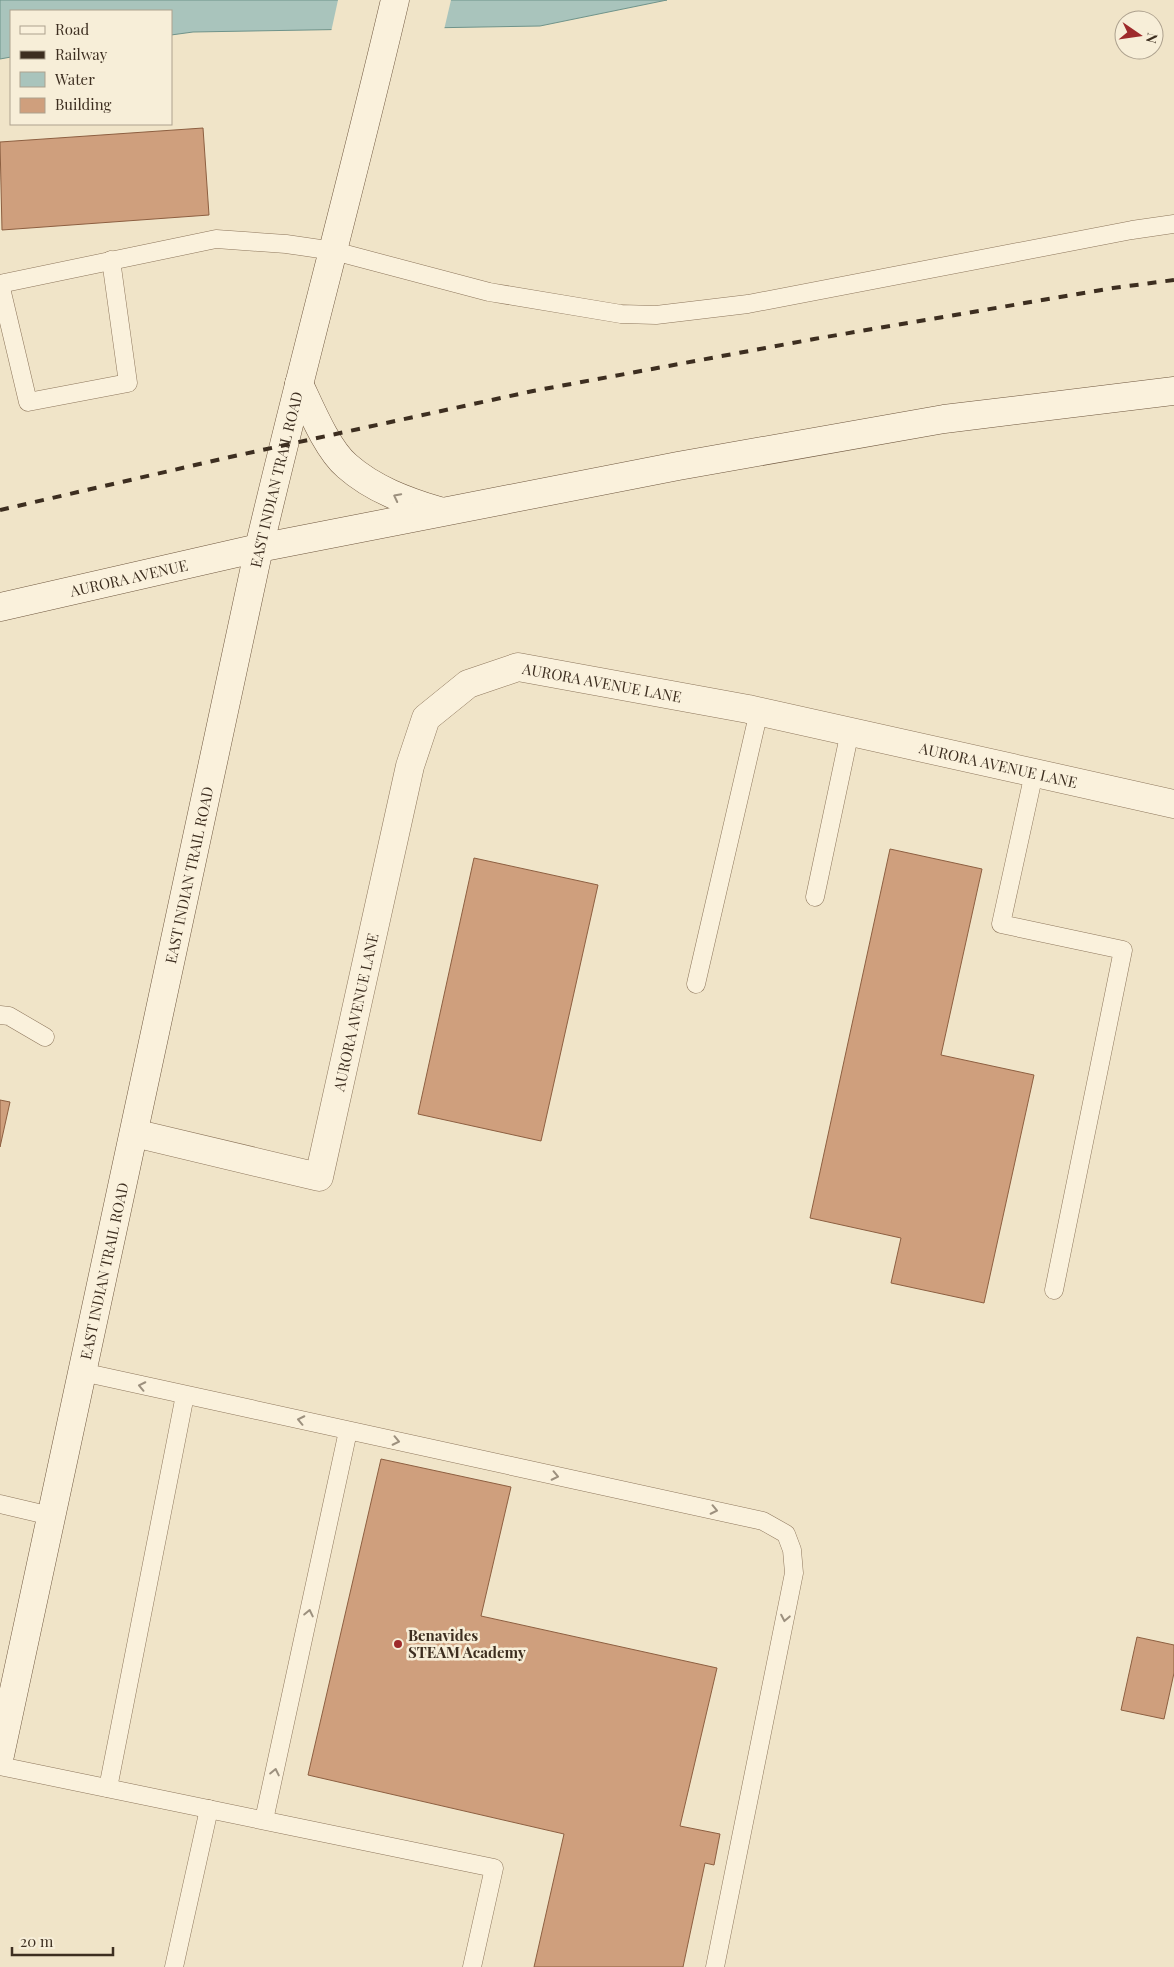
<svg xmlns="http://www.w3.org/2000/svg" width="1174" height="1967" font-family="'Playfair Display',serif">
<rect width="100%" height="100%" fill="#f0e4c8"/>
<polygon fill="#a9c4bc" stroke="#6f938a" points="0,0 667,0 540,26 193,32 171,35 171,11 11,11 11,57 0,59"/>
<polygon fill="#f0e4c8" points="338,0 451,0 444,30 331,32"/>
<g fill="#cf9f7d" stroke="#8d5f41">
<polygon points="203,128 209,215 2,230 0,142"/>
<polygon points="890,849 982,869 941,1055 1034,1075 984,1303 891,1283 901,1238 810,1218"/>
<polygon points="474,858 598,885 541,1141 418,1114"/>
<polygon points="0,1100 10,1102 0,1147"/>
<polygon points="381,1459 511,1487 481,1616 717,1668 680,1826 720,1834 714,1865 705,1863 683,1967 534,1967 564,1834 308,1775"/>
<polygon points="1137,1637 1174,1645 1174,1673 1164,1719 1121,1710"/>
</g>
<g fill="none" stroke-linecap="round" stroke-linejoin="round">
<defs>
<g id="service">
<polyline points="0,284 216,239 286,244 334,251 489,292 621,314 656,315 748,304 1132,230 1174,224"/>
<polyline points="0,284 28,402 128,383 111,260"/>
<polyline points="1034,773 1001,924 1123,950 1054,1290"/>
<polyline points="815,897 850,731"/>
<polyline points="696,984 759,711"/>
<polyline points="0,1015 9,1016 45,1037"/>
<polyline points="82,1372 763,1521 786,1534 792,1550 794,1573 715,1967"/>
<polyline points="0,1504 51,1516"/>
<polyline points="0,1766 494,1868 472,1967"/>
<polyline points="108,1788 185,1395"/>
<polyline points="264,1820 348,1431"/>
<polyline points="174,1967 209,1809"/>
</g>
<g id="minor">
<path id="s1" d="M134 1133 319 1177 410 766 426 718 468 684 518 667 748 709 1174 804"/>
</g>
<g id="secondary">
<path d="M299 384C310 407 327 449 347 466 373 489 406 501 439 511"/>
<path id="s2" d="M0 607 259 548 678 466 944 419 1174 391"/>
<path id="s3" d="M0 1755 259 548C302 365 352 183 395 0"/>
</g>
</defs>
<use href="#service" stroke="#8d765c" stroke-width="19"/>
<use href="#minor" stroke="#8d765c" stroke-width="29"/>
<use href="#secondary" stroke="#6f573f" stroke-width="29"/>
<use href="#service" stroke="#faf1dc" stroke-width="18"/>
<use href="#minor" stroke="#faf1dc" stroke-width="28"/>
<use href="#secondary" stroke="#faf1dc" stroke-width="28"/>
<polyline stroke="#3d2e20" stroke-width="4" stroke-dasharray="9 9" stroke-linecap="butt" points="0,510 230,457 533,391 814,339 1113,288 1174,280"/>
</g>
<defs><path id="oneway-chevron" d="M-2-3.5L2.5 0L-2 3.5" fill="none" stroke-width="1.6" stroke-linecap="round" stroke-linejoin="round" transform="scale(1.25)"/></defs>
<g stroke="#9c907e">
<use href="#oneway-chevron" transform="translate(397 497) rotate(-153)"/>
<use href="#oneway-chevron" transform="translate(142 1386) rotate(-168)"/>
<use href="#oneway-chevron" transform="translate(301 1420) rotate(-168)"/>
<use href="#oneway-chevron" transform="translate(396 1441) rotate(12)"/>
<use href="#oneway-chevron" transform="translate(555 1476) rotate(12)"/>
<use href="#oneway-chevron" transform="translate(714 1510) rotate(12)"/>
<use href="#oneway-chevron" transform="translate(309 1613) rotate(-78)"/>
<use href="#oneway-chevron" transform="translate(785 1618) rotate(101)"/>
<use href="#oneway-chevron" transform="translate(275 1772) rotate(-78)"/>
</g>
<circle fill="#9e2a2b" stroke="#f7eed8" stroke-width="2" cx="398" cy="1644" r="5"/>
<g text-anchor="middle" dominant-baseline="central" stroke-width="5" stroke-linejoin="round" paint-order="stroke">
<g font-size="15" fill="#3d2e20" stroke="#f7eed8">
<text stroke="none"><textPath href="#s3" startOffset="1305">EAST INDIAN TRAIL ROAD</textPath></text>
<text stroke="none"><textPath href="#s2" startOffset="132">AURORA AVENUE</textPath></text>
<text stroke="none"><textPath href="#s1" startOffset="854">AURORA AVENUE LANE</textPath></text>
<text stroke="none"><textPath href="#s1" startOffset="1259">AURORA AVENUE LANE</textPath></text>
<text stroke="none"><textPath href="#s3" startOffset="900">EAST INDIAN TRAIL ROAD</textPath></text>
<text stroke="none"><textPath href="#s1" startOffset="359">AURORA AVENUE LANE</textPath></text>
<text stroke="none"><textPath href="#s3" startOffset="495">EAST INDIAN TRAIL ROAD</textPath></text>
</g>
<g font-size="15" font-weight="bold" fill="#3d2e20" stroke="#f7eed8" text-anchor="start">
<text x="408" y="1635">Benavides<tspan x="408" dy="17">STEAM Academy</tspan></text>
</g>
</g>
<rect x="10" y="10" width="162" height="115" fill="#f7eed8" stroke="#ada18e"/>
<rect x="20" y="26" width="25" height="8" fill="#faf1dc" stroke="#ada18e"/>
<text x="55" y="35" font-size="15" fill="#3d2e20">Road</text>
<rect x="20" y="51" width="25" height="8" fill="#3d2e20" stroke="#ada18e"/>
<text x="55" y="60" font-size="15" fill="#3d2e20">Railway</text>
<rect x="20" y="72" width="25" height="15" fill="#a9c4bc" stroke="#ada18e"/>
<text x="55" y="85" font-size="15" fill="#3d2e20">Water</text>
<rect x="20" y="98" width="25" height="15" fill="#cf9f7d" stroke="#ada18e"/>
<text x="55" y="110" font-size="15" fill="#3d2e20">Building</text>
<g transform="translate(1139 35) rotate(103)"><circle r="24" fill="#f7eed8" stroke="#ada18e"/>
<path d="M0-4L9 19L0 12L-9 19Z" fill="#9e2a2b"/>
<text y="-8" font-size="14" font-weight="bold" text-anchor="middle" fill="#3d2e20">N</text>
</g>
<path d="M12 1947v8h101v-8" fill="none" stroke="#3d2e20" stroke-width="2.5"/>
<text x="20" y="1947" font-size="15" fill="#3d2e20" stroke="#f7eed8" stroke-width="4" paint-order="stroke">20 m</text>
</svg>
